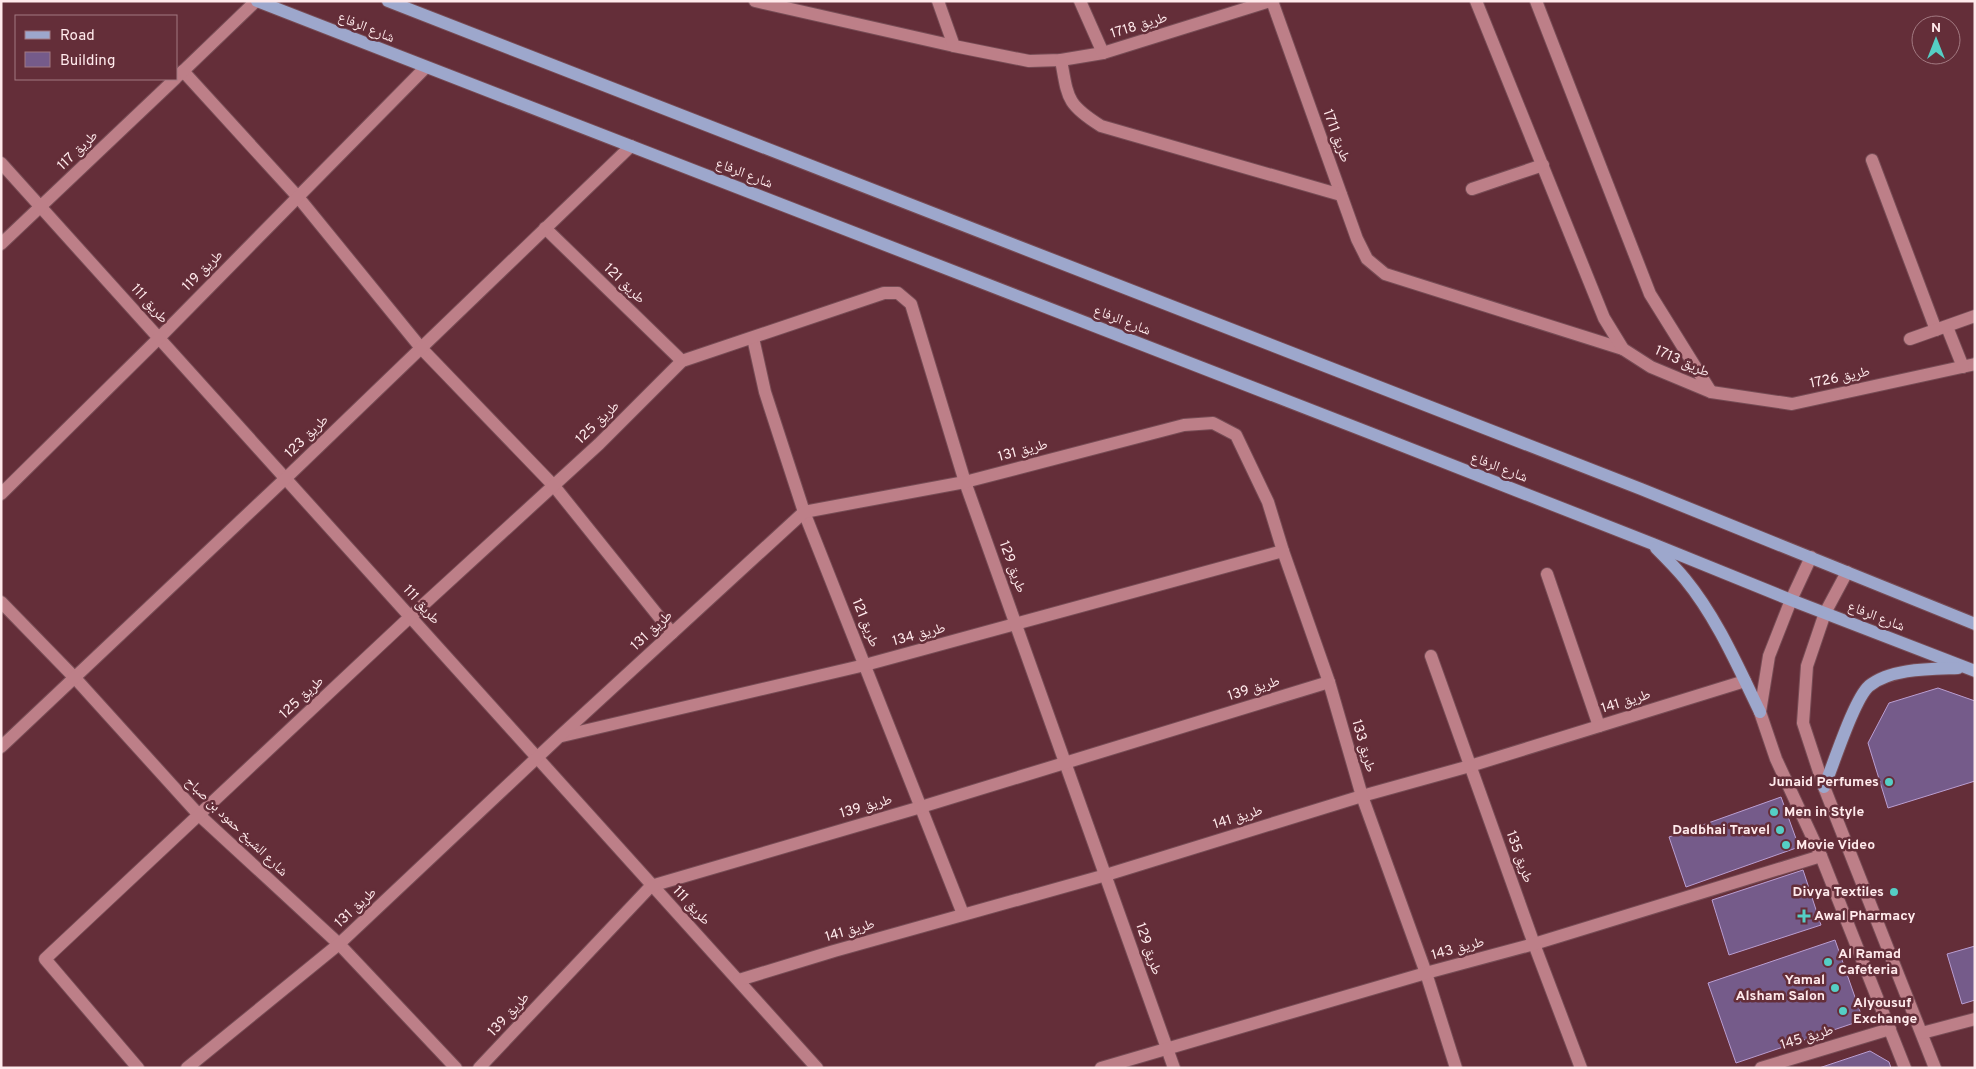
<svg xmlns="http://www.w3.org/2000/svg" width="1976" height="1069" font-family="Overpass,'Noto Naskh Arabic',sans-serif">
<rect width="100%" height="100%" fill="#642e39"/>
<g fill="#755b8a" stroke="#ba9ed1">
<polygon points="1938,688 1975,701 1975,781 1888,808 1868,743 1889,703"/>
<polygon points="1781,797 1799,847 1686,887 1669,837"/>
<polygon points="1803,870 1821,925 1729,955 1712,900"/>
<polygon points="1835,940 1863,1020 1736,1063 1708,983"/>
<polygon points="1975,946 1975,1000 1962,1004 1947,954"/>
<polygon points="1870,1051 1889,1062 1891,1068 1819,1068"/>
</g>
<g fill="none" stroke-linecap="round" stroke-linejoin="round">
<defs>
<g id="minor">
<polyline points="755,1 954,46"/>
<polyline points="938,1 954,46 1029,61 1061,60 1103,53 1270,1"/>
<polyline points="1080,1 1103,53"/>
<polyline points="1272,1 1357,239 1367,259 1385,274 1623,349"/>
<polyline points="1476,1 1604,318 1623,349 1651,367 1711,392 1792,404 1975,364"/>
<polyline points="1536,1 1650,294 1711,392"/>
<path d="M1061 60C1068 98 1066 104 1101 126L1341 195"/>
<polyline points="183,71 298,197 421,348 554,486 672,633"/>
<polyline points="178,76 256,1"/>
<polyline points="1872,160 1936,330"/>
<polyline points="1,163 817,1068"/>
<polyline points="1472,189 1543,165"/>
<polyline points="545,228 682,361"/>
<polyline points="1,244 175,79"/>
<polyline points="1947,327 1963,367"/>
<polyline points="753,338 765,392 804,512 963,914"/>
<polyline points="1910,339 1975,316"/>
<polyline points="1,494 159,338 425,68"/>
<polyline points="1811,557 1791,600 1769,656 1760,712 1776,759 1821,856 1905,1068"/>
<polyline points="1847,572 1825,613 1807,666 1803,723 1824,787 1935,1068"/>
<polyline points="1547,574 1599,726"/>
<polyline points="1,602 75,678 199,815 339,944 456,1068"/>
<polyline points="1431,656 1534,944 1581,1068"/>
<polyline points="562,736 865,665 1283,551"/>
<polyline points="1,747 286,478 631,146"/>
<polyline points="739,980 834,951 1106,875 1362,796 1470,766 1745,681"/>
<polyline points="1922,1033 1975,1019"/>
<polyline points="138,1068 45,959 411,616 599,444 682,361 884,293 898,293 911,304 965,482 1174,1068"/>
<polyline points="187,1068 339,944 560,736 804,512 965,482 1184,425 1213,423 1236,435 1268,502 1283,551 1329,682 1362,796 1426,973 1456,1068"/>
<polyline points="479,1068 651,886 921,807 1329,682"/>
<polyline points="1101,1068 1426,973 1534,944 1821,856"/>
<polyline points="1761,1068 1890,1029"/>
</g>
<g id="major">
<polyline points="257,1 1370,433 1653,544 1791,600 1975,671"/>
<polyline points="388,1 1641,489 1975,624"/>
<path d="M1656 548C1666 558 1676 568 1685 579 1717 618 1738 667 1760 712"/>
<path d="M1824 787C1833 766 1854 699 1869 686 1891 668 1932 669 1958 668"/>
</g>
</defs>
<use href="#minor" stroke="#774c55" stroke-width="14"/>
<use href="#major" stroke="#774c55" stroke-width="14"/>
<use href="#minor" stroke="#bd7f88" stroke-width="12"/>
<use href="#major" stroke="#9da7cc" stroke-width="12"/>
</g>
<g fill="#55cec5" stroke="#642e39" stroke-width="2">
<circle cx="1889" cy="782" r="5"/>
<circle cx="1774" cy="812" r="5"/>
<circle cx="1780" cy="830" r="5"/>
<circle cx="1786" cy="845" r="5"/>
<circle cx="1894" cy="892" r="5"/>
<path d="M1801.5 908.5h5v5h5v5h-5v5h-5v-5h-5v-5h5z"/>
<circle cx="1828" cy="962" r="5"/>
<circle cx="1835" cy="988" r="5"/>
<circle cx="1843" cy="1011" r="5"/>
</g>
<g text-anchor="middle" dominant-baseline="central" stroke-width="5" stroke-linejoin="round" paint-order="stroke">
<g font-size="14" fill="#ffeaec" stroke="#642e39">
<text transform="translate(1139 26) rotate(-17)">طريق 1718</text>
<text transform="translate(366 28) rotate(22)">شارع الرفاع</text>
<text transform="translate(1336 136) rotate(70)">طريق 1711</text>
<text transform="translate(78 151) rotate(-44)">طريق 117</text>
<text transform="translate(744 174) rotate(21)">شارع الرفاع</text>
<text transform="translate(203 271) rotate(-45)">طريق 119</text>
<text transform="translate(624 284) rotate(44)">طريق 121</text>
<text transform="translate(149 304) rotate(48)">طريق 111</text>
<text transform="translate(1122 321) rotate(21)">شارع الرفاع</text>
<text transform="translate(1682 362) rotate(24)">طريق 1713</text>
<text transform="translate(1840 378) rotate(-12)">طريق 1726</text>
<text transform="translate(598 423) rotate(-44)">طريق 125</text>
<text transform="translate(307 437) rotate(-44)">طريق 123</text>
<text transform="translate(1023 451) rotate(-15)">طريق 131</text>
<text transform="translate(1499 468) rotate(21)">شارع الرفاع</text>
<text transform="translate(1012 567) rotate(70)">طريق 129</text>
<text transform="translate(421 605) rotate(48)">طريق 111</text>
<text transform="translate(1876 617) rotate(21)">شارع الرفاع</text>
<text transform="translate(865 623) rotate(68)">طريق 121</text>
<text transform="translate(652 631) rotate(-43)">طريق 131</text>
<text transform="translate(919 635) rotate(-15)">طريق 134</text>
<text transform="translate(1254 689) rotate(-17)">طريق 139</text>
<text transform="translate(302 698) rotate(-43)">طريق 125</text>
<text transform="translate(1626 702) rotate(-17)">طريق 141</text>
<text transform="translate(1363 746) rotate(74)">طريق 133</text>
<text transform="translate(866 807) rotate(-16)">طريق 139</text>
<text transform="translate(1238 818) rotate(-17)">طريق 141</text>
<text transform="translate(236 827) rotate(44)">شارع الشيخ حمود بن صباح</text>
<text transform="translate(1519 857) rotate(70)">طريق 135</text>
<text transform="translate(691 906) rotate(47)">طريق 111</text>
<text transform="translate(356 908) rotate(-43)">طريق 131</text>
<text transform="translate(850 931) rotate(-16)">طريق 141</text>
<text transform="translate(1148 949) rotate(71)">طريق 129</text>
<text transform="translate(1458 949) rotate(-15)">طريق 143</text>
<text transform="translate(509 1015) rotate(-47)">طريق 139</text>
<text transform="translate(1807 1038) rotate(-17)">طريق 145</text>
</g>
<g font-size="14" font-weight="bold" fill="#ffeaec" stroke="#642e39" text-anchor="start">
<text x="1879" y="782" text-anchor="end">Junaid Perfumes</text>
<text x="1784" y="812">Men in Style</text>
<text x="1770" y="830" text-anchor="end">Dadbhai Travel</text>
<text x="1796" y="845">Movie Video</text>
<text x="1884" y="892" text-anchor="end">Divya Textiles</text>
<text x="1814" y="916">Awal Pharmacy</text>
<text x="1838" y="954">Al Ramad<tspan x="1838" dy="16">Cafeteria</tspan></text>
<text x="1825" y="980" text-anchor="end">Yamal<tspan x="1825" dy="16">Alsham Salon</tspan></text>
<text x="1853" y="1003">Alyousuf<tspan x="1853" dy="16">Exchange</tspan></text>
</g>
</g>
<rect width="1976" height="1069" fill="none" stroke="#ffeaec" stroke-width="5"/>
<rect x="15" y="15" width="162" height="65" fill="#642e39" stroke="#a27981"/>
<rect x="25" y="31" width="25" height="8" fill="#9da7cc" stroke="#a27981"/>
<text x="60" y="40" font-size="15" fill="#ffeaec">Road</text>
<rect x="25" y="52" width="25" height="15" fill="#755b8a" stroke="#a27981"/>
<text x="60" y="65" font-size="15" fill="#ffeaec">Building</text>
<g transform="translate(1936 40)"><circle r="24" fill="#642e39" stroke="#a27981"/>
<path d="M0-4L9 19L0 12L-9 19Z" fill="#55cec5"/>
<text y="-8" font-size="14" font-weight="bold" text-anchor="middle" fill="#ffeaec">N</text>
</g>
</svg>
